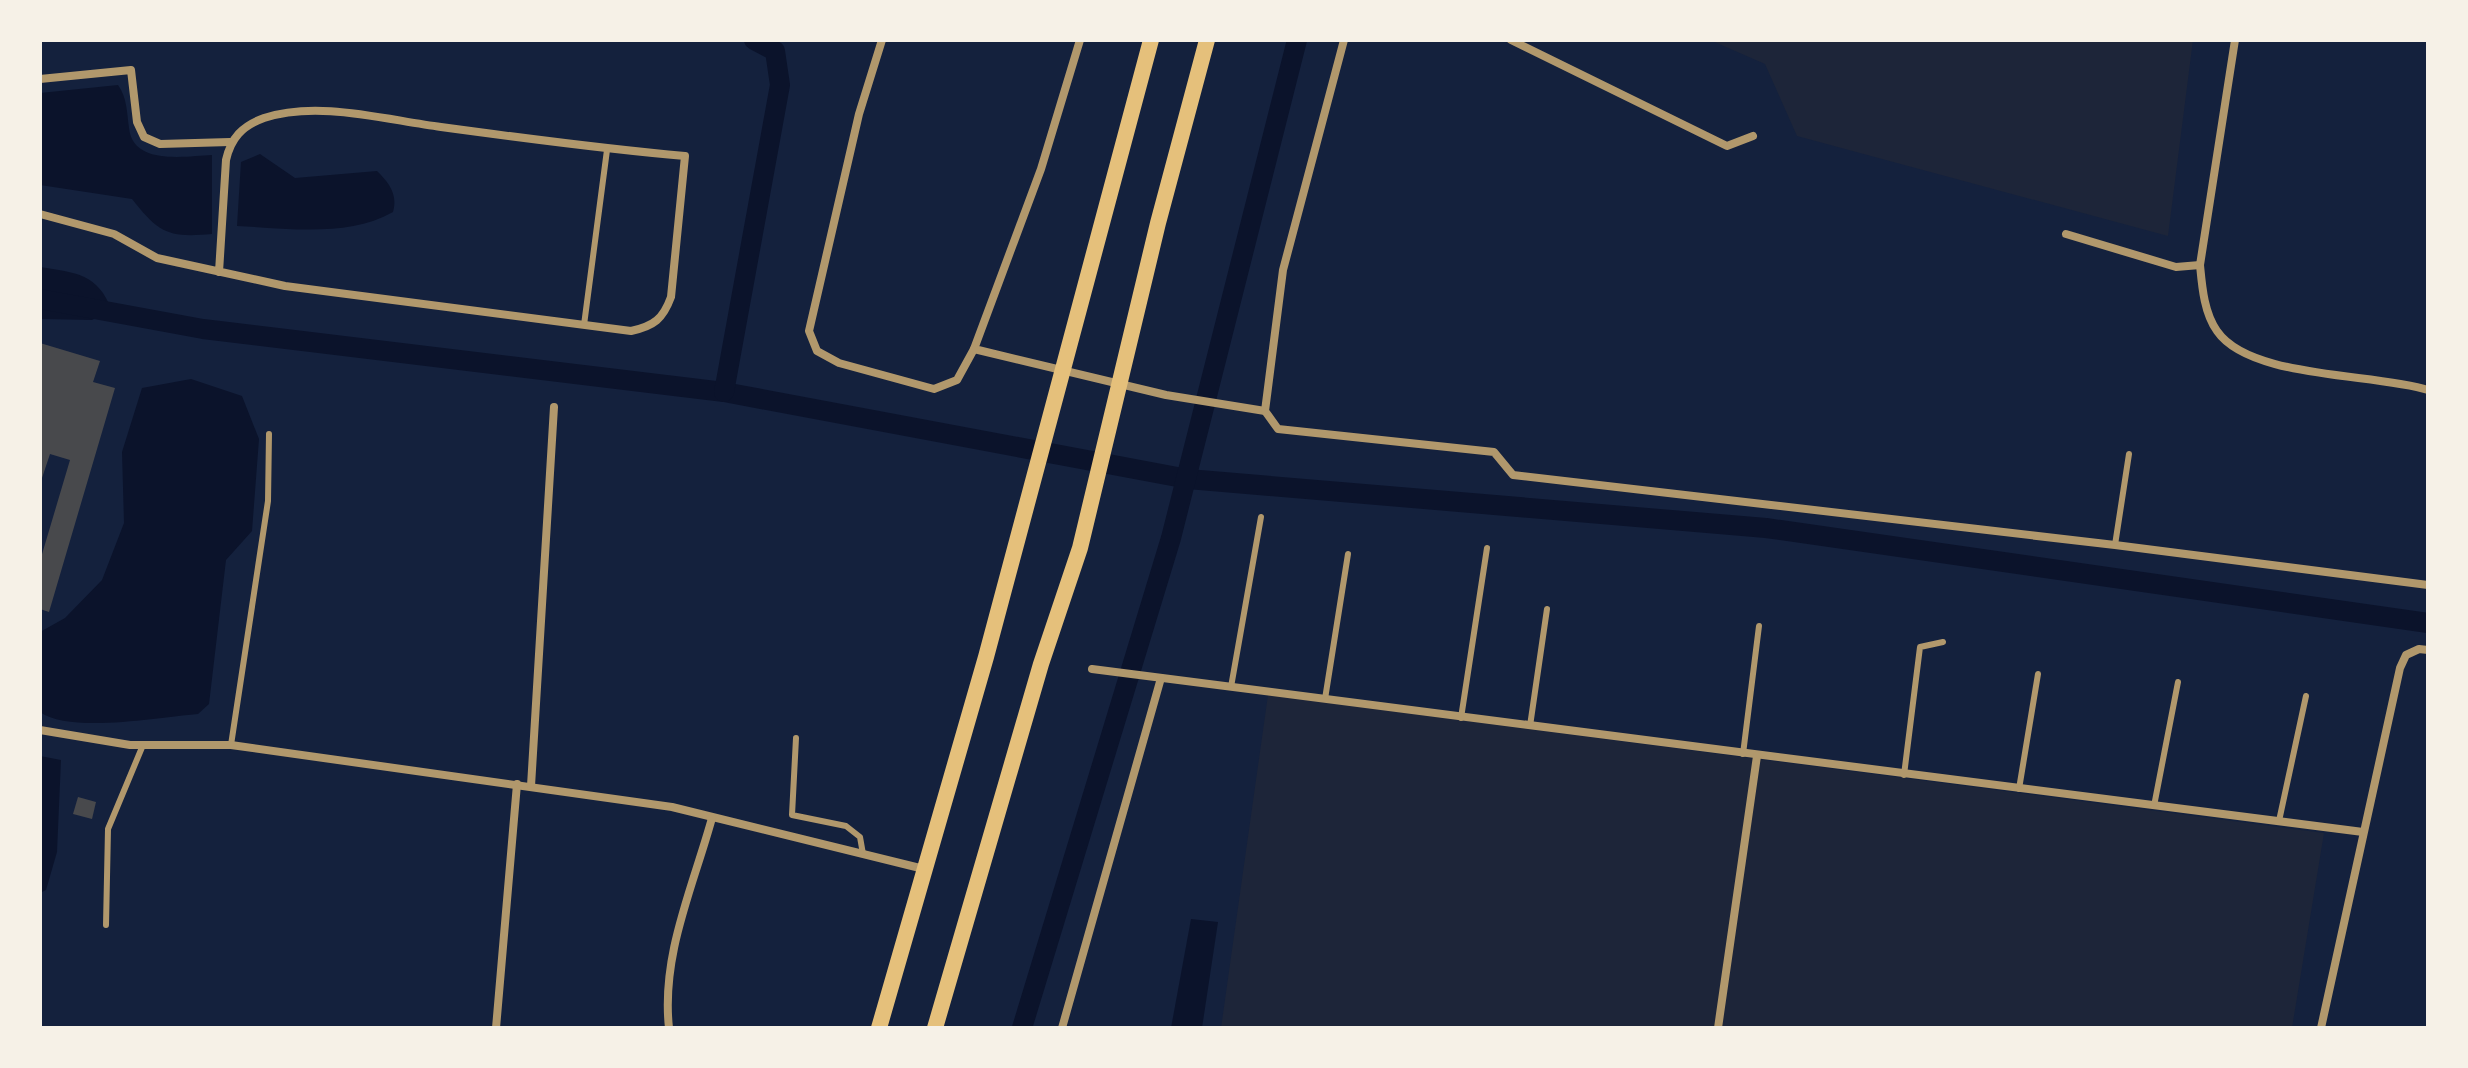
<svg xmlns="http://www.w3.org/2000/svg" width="2468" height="1068" font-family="'Noto Sans',sans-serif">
<rect width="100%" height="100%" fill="#14213d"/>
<g fill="#1d2539">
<polygon points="1710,40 2193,40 2168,236 1797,136 1765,64"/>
<polygon points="1268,695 2324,833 2292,1028 1221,1028"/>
</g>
<g fill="#0b132b">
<path d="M118 85C127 97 127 113 129 128 133 166 186 156 212 155V234C168 238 159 233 132 199L40 185V93Z"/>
<path d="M260 154 295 178 377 171C389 183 398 194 393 212 347 238 287 228 237 226L241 162Z"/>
<path d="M40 267C76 273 98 273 112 311L92 320 40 319Z"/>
<path d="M191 379 242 396 259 439 252 531 226 560 209 704 198 714C159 717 71 734 40 712V632L65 618 102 580 124 523 122 452 142 388Z"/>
<polygon points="40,756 61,760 57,852 46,890 40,893"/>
<polygon points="1191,919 1218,922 1202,1028 1171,1028"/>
</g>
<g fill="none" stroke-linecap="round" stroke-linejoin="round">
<g stroke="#0b132b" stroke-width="20">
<polyline points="40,299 203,329 724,392 1188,479 1766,528 2428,623"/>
<polyline points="724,392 780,85 775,51 754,40"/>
<polyline points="1022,1028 1171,538 1297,40"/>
</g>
</g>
<g fill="#48494c">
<polygon points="40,343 100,361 93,382 115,388 49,612 40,609 40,561 70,460 50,454 40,484"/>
<polygon points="78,797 96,802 92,819 73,814"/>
</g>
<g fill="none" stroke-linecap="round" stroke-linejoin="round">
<g stroke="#b1986c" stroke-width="6">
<polyline points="584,325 607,150"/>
<polyline points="2115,545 2129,454"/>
<polyline points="1231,687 1261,517"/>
<polyline points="1325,699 1348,554"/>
<polyline points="1461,718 1487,548"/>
<polyline points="1530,726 1547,609"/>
<polyline points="796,738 792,815 846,826 860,837 863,854"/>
<polyline points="231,745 268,501 269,434"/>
<polyline points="1743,754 1759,626"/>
<polyline points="1904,775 1920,647 1943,642"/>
<polyline points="2019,789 2038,674"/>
<polyline points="2154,806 2178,682"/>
<polyline points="2279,821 2306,696"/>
<polyline points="106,925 108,829 143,745"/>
</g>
<g stroke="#b1986c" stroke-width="8">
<polyline points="882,40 859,114 809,331 817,351 839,363 934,389 957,380 974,349"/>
<polyline points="1080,40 1041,169 974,349 1166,395 1265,411"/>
<polyline points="1344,40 1283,270 1265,411 1278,429 1494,452 1513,475 2115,545 2428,585"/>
<polyline points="1511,40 1727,146 1753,136"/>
<path d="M2235 40 2200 265C2202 286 2204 313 2217 331 2250 379 2374 373 2428 390"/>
<polyline points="40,79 131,70 137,122 144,137 160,144 230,142"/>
<path d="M40 214 114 234 157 258 285 286 631 331C654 326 663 319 671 297L685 156C603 149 522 138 441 127 386 120 318 100 264 118 242 126 231 138 226 160L219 272"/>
<polyline points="2066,234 2176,267 2200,265"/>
<polyline points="1092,669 2363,832"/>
<polyline points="40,730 130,745 231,745 672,807 924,869"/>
<polyline points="531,786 554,407"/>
<polyline points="496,1028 517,784"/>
<path d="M669 1028C661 955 693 887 712 818"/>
<polyline points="1062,1028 1161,678"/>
<polyline points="1718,1028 1757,756"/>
<polyline points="2321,1028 2400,668 2406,655 2419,649 2428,650"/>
</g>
<g stroke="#e5c07b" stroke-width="16">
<polyline points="879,1028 986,657 1151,40"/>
<polyline points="935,1028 1041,664 1080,548 1158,223 1207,40"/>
</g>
</g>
<rect width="2468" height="1068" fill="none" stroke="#f6f1e7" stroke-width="84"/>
</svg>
